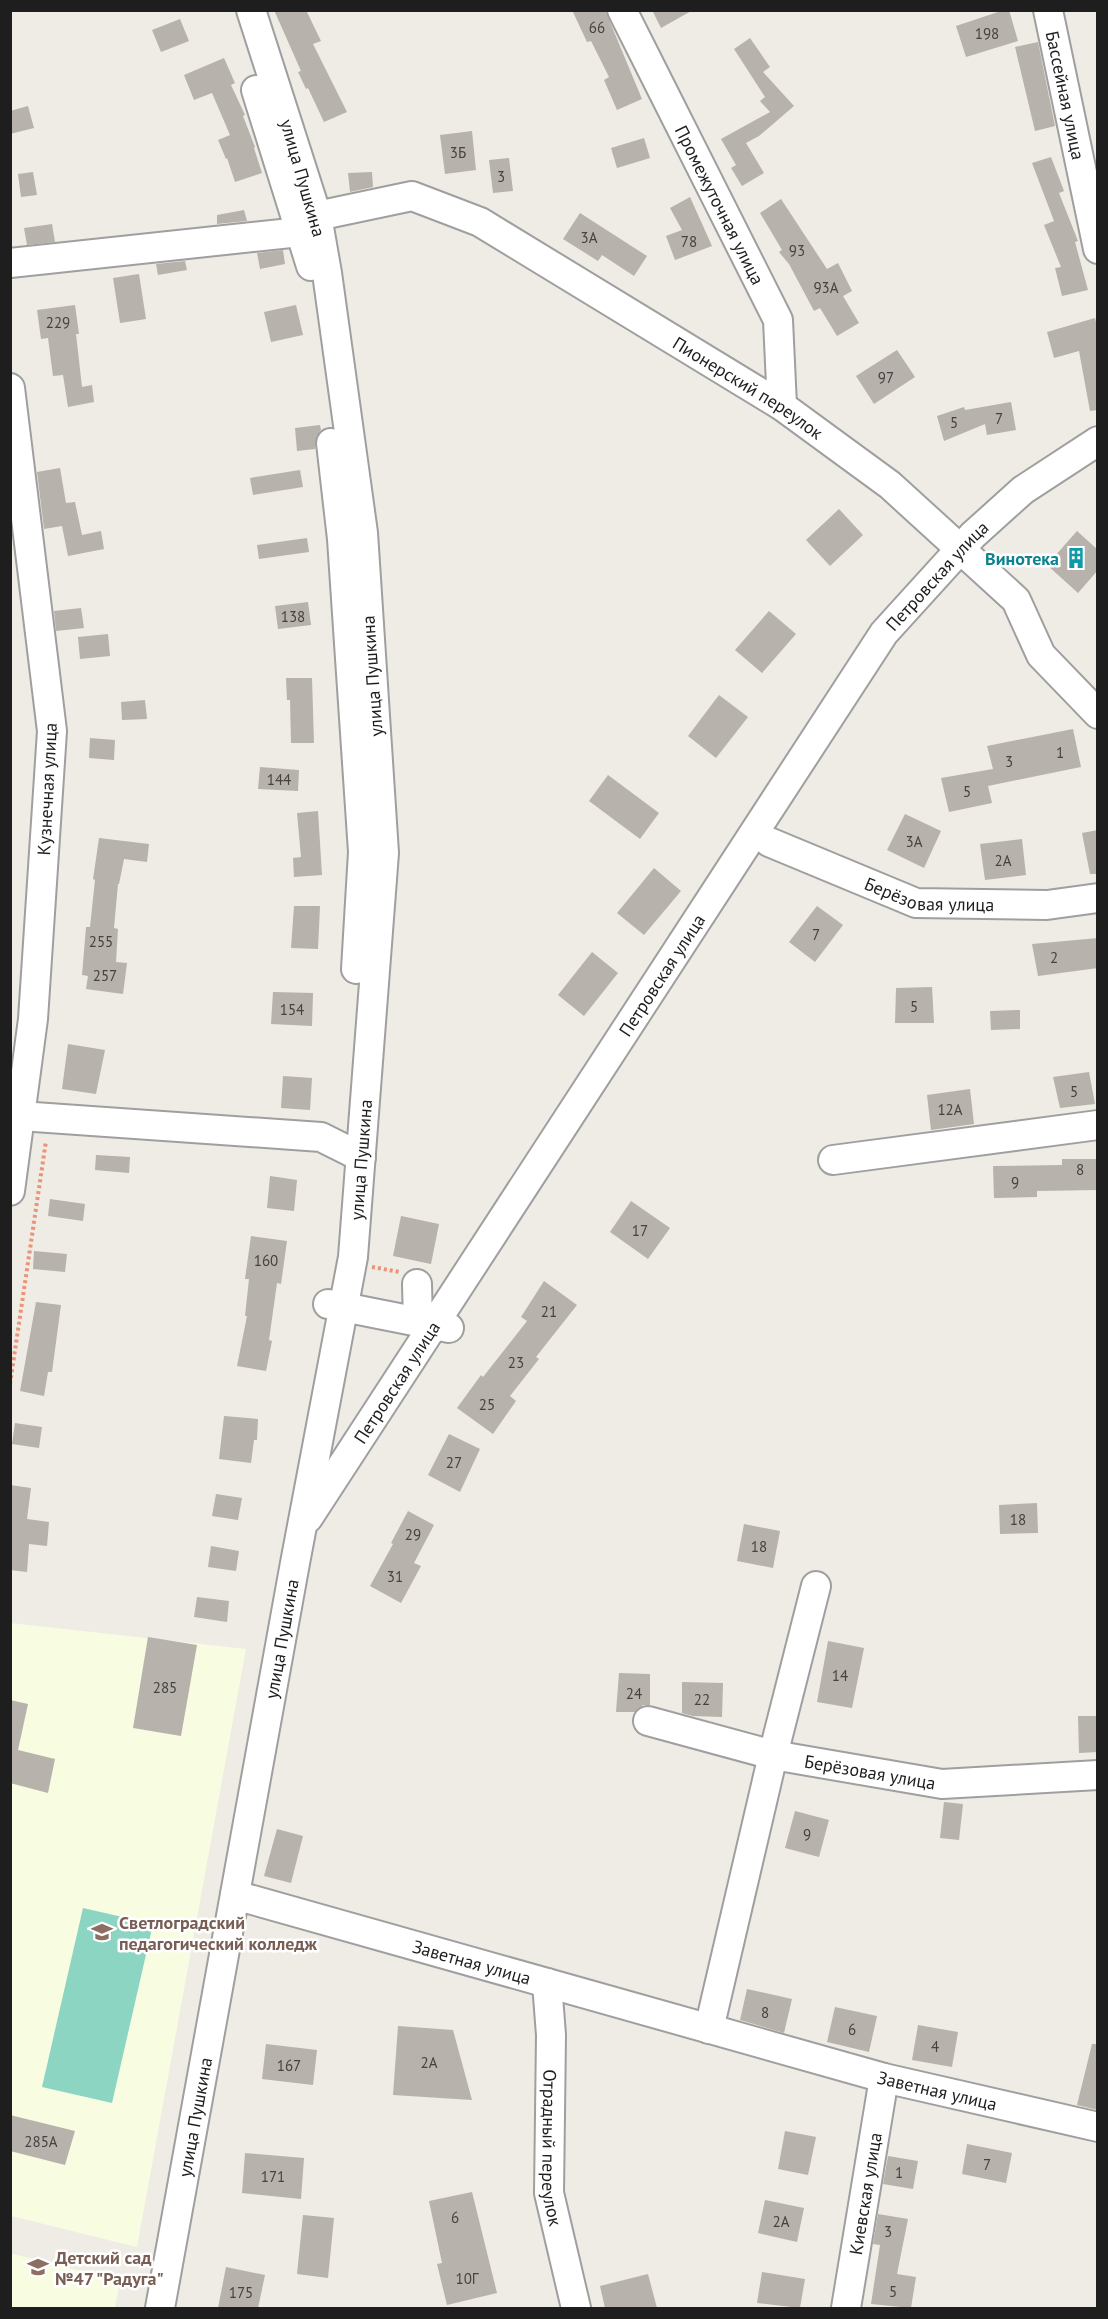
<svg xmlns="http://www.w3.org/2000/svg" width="1108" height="2319" font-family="'PT Sans',sans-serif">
<rect width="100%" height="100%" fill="#eeece5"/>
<g fill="#f8fce0">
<polygon points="10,1623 246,1649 137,2247 11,2216"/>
<polygon points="10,2253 120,2281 115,2308 11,2308"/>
</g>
<polygon fill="#8bd5c2" points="83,1908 153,1924 112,2103 42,2087"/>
<g fill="#b7b2ab">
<polygon points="274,10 306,10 321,41 313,44 347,112 324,122 308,88 306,89 298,72 301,71"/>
<polygon points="572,10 605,10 642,99 617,110 604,80 609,77 591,41 587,42"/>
<polygon points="652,10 693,10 661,28"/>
<polygon points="1004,10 1009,10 1018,41 966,57 956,26"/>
<polygon points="180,19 189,41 161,52 152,30"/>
<polygon points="750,38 770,67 763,72 794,106 759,136 746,143 764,173 742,186 731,168 736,165 721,139 770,112 760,101 765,97 734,49"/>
<polygon points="1038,42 1055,126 1035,131 1015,47"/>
<polygon points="224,58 235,83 231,85 245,115 243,116 255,147 254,148 262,173 235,182 227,158 226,159 218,140 230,135 212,93 194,100 184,75"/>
<polygon points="28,106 34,128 10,134 10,111"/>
<polygon points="472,131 476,170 445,174 440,135"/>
<polygon points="644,138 650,158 617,168 611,148"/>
<polygon points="1051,157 1064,191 1059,193 1078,241 1075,242 1088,290 1062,296 1055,268 1061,267 1044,225 1054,221 1032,163"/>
<polygon points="509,158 513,191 493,193 489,160"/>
<polygon points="33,172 37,195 21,197 18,174"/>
<polygon points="372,172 373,187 350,192 348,173"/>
<polygon points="690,197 712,246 675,260 666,236 682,230 670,208"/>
<polygon points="781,199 827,269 838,263 852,291 843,296 859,323 837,336 820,308 814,311 789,264 779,252 782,250 760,213"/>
<polygon points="244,210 247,221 217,224 217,215"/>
<polygon points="580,213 647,256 634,276 602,255 598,261 563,239"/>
<polygon points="52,224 55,242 27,245 24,228"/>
<polygon points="283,250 285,264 260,269 257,253"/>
<polygon points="185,261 187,270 158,275 156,264"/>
<polygon points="139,274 146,319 120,323 113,278"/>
<polygon points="75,305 79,334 76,334 82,387 92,385 94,402 68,407 63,375 53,376 48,338 41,339 37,310"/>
<polygon points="296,305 303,335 271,342 264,312"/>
<polygon points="1095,318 1098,330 1098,410 1090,411 1079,351 1054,358 1047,332"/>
<polygon points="897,350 915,377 874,404 856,376"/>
<polygon points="1011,402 1016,430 987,435 985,424 944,441 937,416 964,407 965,410"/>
<polygon points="320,425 321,430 316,437 315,449 297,451 295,428"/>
<polygon points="60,468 66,503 75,502 82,535 101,531 104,549 68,556 62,526 44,529 37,472"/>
<polygon points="300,470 303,487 253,495 250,478"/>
<polygon points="839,509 863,535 830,566 806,540"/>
<polygon points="1077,531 1098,550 1098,570 1078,593 1047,565"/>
<polygon points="307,538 309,552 259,559 257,545"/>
<polygon points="308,602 311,625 278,629 275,606"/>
<polygon points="81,608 84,628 56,631 54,611"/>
<polygon points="769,611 796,634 762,673 735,650"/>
<polygon points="108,634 110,656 80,659 78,637"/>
<polygon points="286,678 312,678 314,743 291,743 290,700 287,700"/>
<polygon points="719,695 748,717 716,758 688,736"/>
<polygon points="145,700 147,719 122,720 121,702"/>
<polygon points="1073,729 1081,767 988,786 992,803 949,812 941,778 993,769 987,746"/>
<polygon points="90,738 115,740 114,760 89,758"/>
<polygon points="260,767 299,770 298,791 258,789"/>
<polygon points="608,775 659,813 640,839 589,801"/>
<polygon points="318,811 322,875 294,877 293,858 301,857 297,813"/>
<polygon points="905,814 941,831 924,868 887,850"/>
<polygon points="1098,830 1098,874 1090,874 1082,833"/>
<polygon points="99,838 149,844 147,862 124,859 119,884 118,884 114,928 118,929 116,962 127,963 123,994 86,989 88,976 82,975 86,927 90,927 95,880 93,879"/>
<polygon points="1022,839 1026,875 985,880 980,844"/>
<polygon points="654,868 681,891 644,935 617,913"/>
<polygon points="294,906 320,906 318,949 291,948"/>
<polygon points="817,906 843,925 815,962 789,942"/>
<polygon points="1098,938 1098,968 1038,976 1032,944"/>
<polygon points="592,952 618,973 584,1016 558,995"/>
<polygon points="932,987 934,1023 895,1023 896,988"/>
<polygon points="273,992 313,993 312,1026 271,1024"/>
<polygon points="1020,1010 1020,1029 991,1030 990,1011"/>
<polygon points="68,1044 105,1050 96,1094 62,1089"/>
<polygon points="1089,1072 1095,1104 1060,1108 1053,1077"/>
<polygon points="283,1076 312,1078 310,1110 281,1108"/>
<polygon points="970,1089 974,1124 931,1130 927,1095"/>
<polygon points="96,1155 130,1157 129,1173 95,1170"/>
<polygon points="1062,1159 1097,1159 1098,1190 1037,1191 1037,1197 994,1198 993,1166 1062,1165"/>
<polygon points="270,1176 297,1180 294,1211 267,1208"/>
<polygon points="50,1199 85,1204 83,1221 48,1216"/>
<polygon points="631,1201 670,1228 648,1259 610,1232"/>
<polygon points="401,1216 439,1224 431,1264 393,1256"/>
<polygon points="251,1236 287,1241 281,1284 277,1283 269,1340 272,1341 266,1371 237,1366 247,1316 245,1316 249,1279 245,1279"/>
<polygon points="34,1251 67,1254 65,1272 33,1269"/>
<polygon points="544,1281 577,1305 536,1357 539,1359 510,1396 516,1401 493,1434 457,1408 481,1375 483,1377 527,1321 521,1317"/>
<polygon points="36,1302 61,1305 52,1372 48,1372 44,1396 20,1391"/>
<polygon points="224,1416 258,1419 257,1440 254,1440 251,1463 219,1459"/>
<polygon points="15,1423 42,1427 39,1448 12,1444"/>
<polygon points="449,1434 480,1449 460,1492 428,1475"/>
<polygon points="10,1485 31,1488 27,1519 49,1522 47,1546 29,1544 27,1572 10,1570"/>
<polygon points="216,1494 242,1498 238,1520 212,1516"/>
<polygon points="1037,1503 1038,1533 1000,1534 999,1505"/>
<polygon points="408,1511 434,1525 414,1563 421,1566 401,1603 370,1586 393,1544 391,1543"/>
<polygon points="744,1524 780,1531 773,1568 737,1561"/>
<polygon points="211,1546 239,1551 236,1571 208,1567"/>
<polygon points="197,1597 229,1601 227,1622 194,1617"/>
<polygon points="148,1637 197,1645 181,1736 133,1728"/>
<polygon points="828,1641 864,1648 852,1708 817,1702"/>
<polygon points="619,1673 650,1674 650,1705 643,1705 635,1712 616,1712"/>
<polygon points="682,1682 723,1683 722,1717 693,1716 682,1713"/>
<polygon points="10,1700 28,1704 18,1750 55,1759 48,1793 10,1783"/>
<polygon points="1078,1716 1098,1716 1098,1752 1079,1753"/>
<polygon points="944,1802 963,1804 959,1840 940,1838"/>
<polygon points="795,1811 829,1820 819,1857 785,1848"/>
<polygon points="277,1829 303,1836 291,1883 264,1876"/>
<polygon points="747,1989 792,1999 784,2033 740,2020"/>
<polygon points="835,2007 877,2016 869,2052 827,2042"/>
<polygon points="918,2025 958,2032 952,2067 912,2060"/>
<polygon points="398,2026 453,2030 472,2100 393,2095"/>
<polygon points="266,2044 317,2050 313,2085 262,2079"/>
<polygon points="1092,2044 1098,2044 1098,2110 1077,2105"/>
<polygon points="10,2115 75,2131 65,2165 10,2151"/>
<polygon points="785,2131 816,2137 808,2175 778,2169"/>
<polygon points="967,2144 1012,2153 1006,2183 962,2174"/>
<polygon points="245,2153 304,2158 301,2199 242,2193"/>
<polygon points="888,2156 918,2161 913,2189 883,2184"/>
<polygon points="472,2192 497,2293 447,2305 437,2264 442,2263 429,2201"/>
<polygon points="765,2200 804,2208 797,2242 758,2233"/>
<polygon points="878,2214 908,2219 897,2274 916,2277 911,2308 871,2304 880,2245 873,2244"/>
<polygon points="303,2215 334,2218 328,2278 297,2274"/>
<polygon points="226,2267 265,2275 258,2308 218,2308"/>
<polygon points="762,2272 805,2279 800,2308 757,2303"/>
<polygon points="648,2274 657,2308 605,2308 600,2286"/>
</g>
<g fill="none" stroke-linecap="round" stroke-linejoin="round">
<defs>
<g id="minor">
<path id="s1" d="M622 10 778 320 782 406"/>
<path id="s2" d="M1048 10 1098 249"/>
<polyline points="256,90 311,266"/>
<path id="s3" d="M10 263 300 232 317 216 412 196 480 222 782 406 890 485 1016 600 1041 655 1098 714"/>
<polyline points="10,388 52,731 33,1019 10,1191"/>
<polyline points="331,443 342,539 363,852 356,969"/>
<path id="s4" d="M769 842 916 903 1047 905 1098 898"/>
<polyline points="20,1116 321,1137 361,1157"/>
<polyline points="833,1160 1098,1125"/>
<polyline points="417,1284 418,1322"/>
<polyline points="328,1304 449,1328"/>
<path id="s5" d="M308 1518 884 633 973 535 1023 490 1098 441"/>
<path id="s6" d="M648 1721 773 1755 942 1784 1098 1775"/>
<path id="s7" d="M235 1895 884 2078 1098 2127"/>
<path id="s8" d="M547 1983 551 2035 549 2193 576 2308"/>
<polyline points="709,2029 773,1755 816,1586"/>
<path id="s9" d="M160 2308 295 1563 353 1257 384 853 363 533 327 273 317 216 251 10"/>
<path id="s10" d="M846 2308 884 2078"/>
</g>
</defs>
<use href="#minor" stroke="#9f9f9f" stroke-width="32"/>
<g stroke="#eb9378" stroke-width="4" stroke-dasharray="3 3" stroke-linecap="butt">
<polyline points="372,1267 400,1272"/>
<polyline points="10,1384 46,1141"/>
</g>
<use href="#minor" stroke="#fff" stroke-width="28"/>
</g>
<defs>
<symbol id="building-bare" viewBox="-9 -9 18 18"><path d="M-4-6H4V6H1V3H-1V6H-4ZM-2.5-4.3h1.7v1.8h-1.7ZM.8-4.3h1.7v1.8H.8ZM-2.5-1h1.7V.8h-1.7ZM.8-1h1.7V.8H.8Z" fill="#0f9aa8" stroke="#fff" stroke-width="2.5" paint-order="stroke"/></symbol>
<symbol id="university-bare" viewBox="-9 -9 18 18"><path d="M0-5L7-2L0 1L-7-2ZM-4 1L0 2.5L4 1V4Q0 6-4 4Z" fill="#8d6e63" stroke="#fff" stroke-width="2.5" paint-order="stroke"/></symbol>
<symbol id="school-bare" viewBox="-9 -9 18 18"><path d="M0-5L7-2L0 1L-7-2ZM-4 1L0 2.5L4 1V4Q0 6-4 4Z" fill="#8d6e63" stroke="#fff" stroke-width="2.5" paint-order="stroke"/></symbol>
</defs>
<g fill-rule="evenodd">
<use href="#building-bare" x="1061" y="543" width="30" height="30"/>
<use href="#university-bare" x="87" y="1917" width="30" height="30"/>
<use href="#school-bare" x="23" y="2252" width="30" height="30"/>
</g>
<g text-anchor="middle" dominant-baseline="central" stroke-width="5" stroke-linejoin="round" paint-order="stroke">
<g font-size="15" fill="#444341">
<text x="597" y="27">66</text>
<text x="987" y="33">198</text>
<text x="458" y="152">3Б</text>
<text x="501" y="176">3</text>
<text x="589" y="237">3А</text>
<text x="689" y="241">78</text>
<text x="797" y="250">93</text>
<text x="826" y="287">93А</text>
<text x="58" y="322">229</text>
<text x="886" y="377">97</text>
<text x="999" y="418">7</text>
<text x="954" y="422">5</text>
<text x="293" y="616">138</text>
<text x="1060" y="752">1</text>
<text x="1009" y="761">3</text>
<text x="279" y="779">144</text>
<text x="967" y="791">5</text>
<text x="914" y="841">3А</text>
<text x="1003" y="860">2А</text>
<text x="816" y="934">7</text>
<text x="101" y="941">255</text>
<text x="1054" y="957">2</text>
<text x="105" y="975">257</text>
<text x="914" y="1006">5</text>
<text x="292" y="1009">154</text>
<text x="1074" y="1091">5</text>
<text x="950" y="1109">12А</text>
<text x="1080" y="1169">8</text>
<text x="1015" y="1182">9</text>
<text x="640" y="1230">17</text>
<text x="266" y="1260">160</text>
<text x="549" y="1311">21</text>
<text x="516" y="1362">23</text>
<text x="487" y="1404">25</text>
<text x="454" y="1462">27</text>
<text x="1018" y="1519">18</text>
<text x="413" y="1534">29</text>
<text x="759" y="1546">18</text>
<text x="395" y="1576">31</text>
<text x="840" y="1675">14</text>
<text x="165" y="1687">285</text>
<text x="634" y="1693">24</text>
<text x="702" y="1699">22</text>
<text x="807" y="1834">9</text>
<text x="765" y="2012">8</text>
<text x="852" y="2029">6</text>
<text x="935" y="2046">4</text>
<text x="429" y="2062">2А</text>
<text x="289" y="2065">167</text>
<text x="41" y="2141">285А</text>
<text x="987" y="2164">7</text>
<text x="899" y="2172">1</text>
<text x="273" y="2176">171</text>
<text x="455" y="2217">6</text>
<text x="781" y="2221">2А</text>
<text x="888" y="2231">3</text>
<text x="467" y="2278">10Г</text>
<text x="893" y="2291">5</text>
<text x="241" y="2292">175</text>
</g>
<g font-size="18" fill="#1e1e1e" stroke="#fff">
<text stroke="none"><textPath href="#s2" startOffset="87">Бассейная улица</textPath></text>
<text transform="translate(303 178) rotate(74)">улица Пушкина</text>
<text stroke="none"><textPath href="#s1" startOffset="218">Промежуточная улица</textPath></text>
<text stroke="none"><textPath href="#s3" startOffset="800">Пионерский переулок</textPath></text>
<text stroke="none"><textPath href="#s5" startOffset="1134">Петровская улица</textPath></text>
<text transform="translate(372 676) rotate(-94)">улица Пушкина</text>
<text transform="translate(47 789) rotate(-87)">Кузнечная улица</text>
<text stroke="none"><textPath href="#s4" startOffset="171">Берёзовая улица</textPath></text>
<text stroke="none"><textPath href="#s5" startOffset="648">Петровская улица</textPath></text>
<text stroke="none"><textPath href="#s9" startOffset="1166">улица Пушкина</textPath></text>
<text stroke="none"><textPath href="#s5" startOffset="162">Петровская улица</textPath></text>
<text stroke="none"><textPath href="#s9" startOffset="680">улица Пушкина</textPath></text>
<text stroke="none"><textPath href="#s6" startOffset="228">Берёзовая улица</textPath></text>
<text stroke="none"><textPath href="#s7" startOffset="246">Заветная улица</textPath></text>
<text stroke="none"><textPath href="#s7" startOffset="729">Заветная улица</textPath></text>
<text stroke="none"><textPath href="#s9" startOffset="194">улица Пушкина</textPath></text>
<text stroke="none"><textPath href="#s8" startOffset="165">Отрадный переулок</textPath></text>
<text stroke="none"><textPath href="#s10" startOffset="116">Киевская улица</textPath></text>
</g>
<g font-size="18" font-weight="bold" fill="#0d838f" stroke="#fff" text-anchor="end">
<text x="1059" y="558">Винотека</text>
</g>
<g font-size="18" font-weight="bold" fill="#785e54" stroke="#fff" text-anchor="start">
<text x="119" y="1922">Светлоградский<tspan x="119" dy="21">педагогический колледж</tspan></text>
<text x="55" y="2257">Детский сад<tspan x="55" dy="21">№47 "Радуга"</tspan></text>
</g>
</g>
<rect width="1108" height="2319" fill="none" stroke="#1e1e1e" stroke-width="24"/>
</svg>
